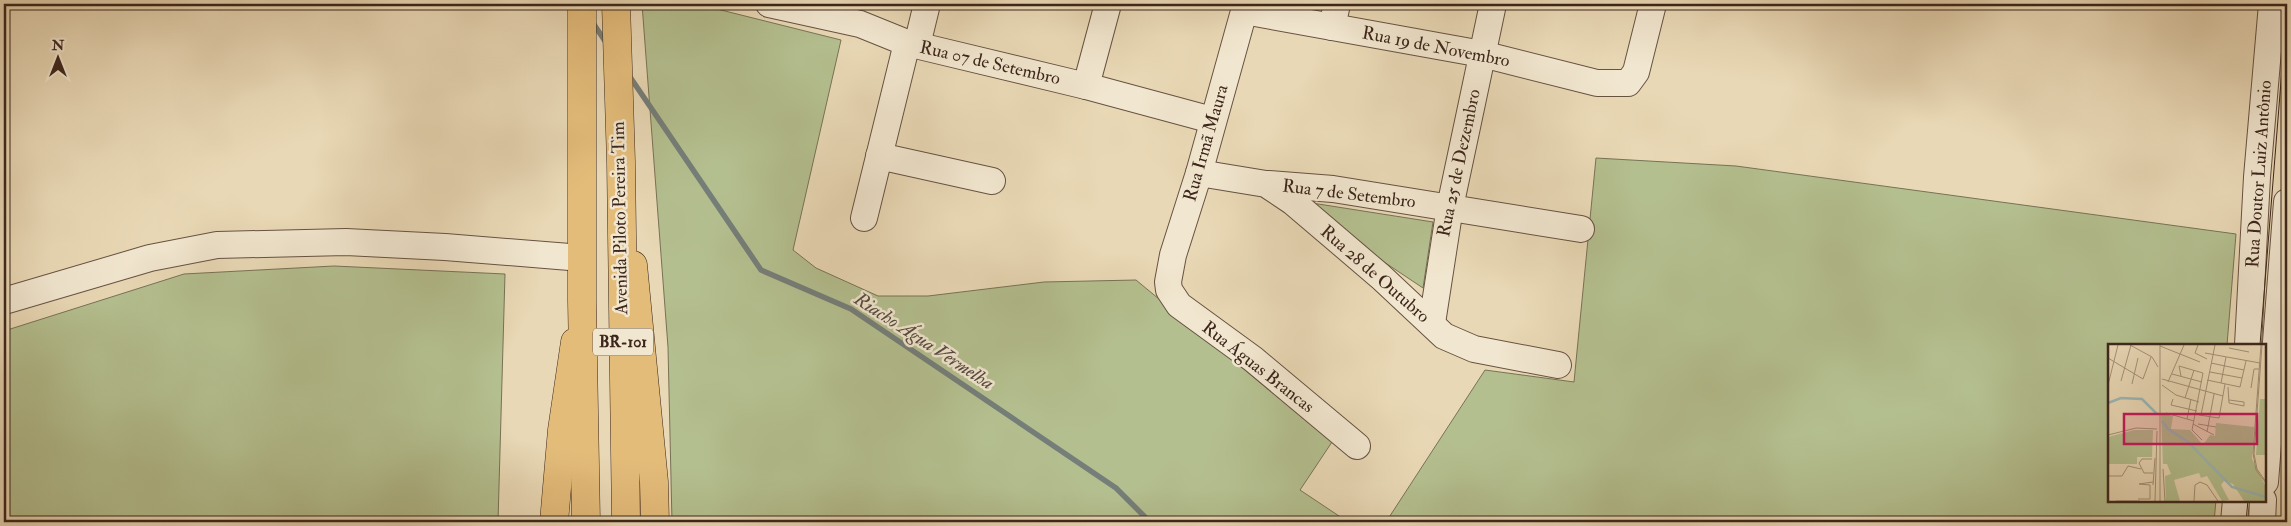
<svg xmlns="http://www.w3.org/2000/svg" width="2291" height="526" font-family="'IM FELL Double Pica',serif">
<rect width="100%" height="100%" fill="#e9d8b5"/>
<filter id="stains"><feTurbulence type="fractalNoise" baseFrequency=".004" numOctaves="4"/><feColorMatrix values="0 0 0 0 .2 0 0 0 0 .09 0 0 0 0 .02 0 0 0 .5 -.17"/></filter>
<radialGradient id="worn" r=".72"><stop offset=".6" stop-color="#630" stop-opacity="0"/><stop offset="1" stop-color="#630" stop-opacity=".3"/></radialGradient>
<g fill="#b4bf8f" stroke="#787255">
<polygon points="642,4 697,4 841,40 793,250 816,268 878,296 928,296 1044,282 1136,280 1332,442 1300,490 1348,522 672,522 668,347"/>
<polygon points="1596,158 1736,166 2236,234 2227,345 2110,345 2110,500 2216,500 2214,522 1386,522 1485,370 1574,382"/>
<polygon points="1312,203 1433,222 1423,288 1363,248"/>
<polygon points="334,266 505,274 498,522 4,522 4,331 184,274"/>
</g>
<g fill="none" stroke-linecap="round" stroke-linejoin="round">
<g stroke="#757e79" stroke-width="5.5">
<polyline points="593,23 607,44"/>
<polyline points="628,74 761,270 851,309 1116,488 1150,522"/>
</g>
<defs>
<g id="minor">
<polyline points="769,4 860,24 907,43 1086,86 1212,120"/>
<polyline points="1246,4 1199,173 1173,255 1168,282 1169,290 1179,305 1253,359 1357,446"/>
<polyline points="1244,11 1482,54 1597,83 1628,83 1636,72 1653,4"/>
<polyline points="1332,27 1337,4"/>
<polyline points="917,45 927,4"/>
<polyline points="1086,86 1108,4"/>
<polyline points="879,156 992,181"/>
<polyline points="1199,173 1266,184 1293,202 1381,277 1444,336 1474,349 1558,365"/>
<polyline points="1268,184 1333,189 1581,229"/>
<polyline points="864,218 907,43"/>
<polyline points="4,301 150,258 217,245 346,242 445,247 582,258"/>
<polyline points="1432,323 1450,207 1493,4"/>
<polyline points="2248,345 2257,177 2272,4"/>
<polyline points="2265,482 2287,202"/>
<polyline points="2234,522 2236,500"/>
<polyline points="2262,522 2263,500"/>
</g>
<g id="major">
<polyline points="633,265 654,482 655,522"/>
<polyline points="554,522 562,430 575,342"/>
</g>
<g id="highway">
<polyline points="582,4 582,301 586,522"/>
<polyline points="616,4 621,162 626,522"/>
</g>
</defs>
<use href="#minor" stroke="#675242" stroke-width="28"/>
<use href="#major" stroke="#3c261b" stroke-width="29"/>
<use href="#highway" stroke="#3c261b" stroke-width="29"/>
<use href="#minor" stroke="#f1e6cf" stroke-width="26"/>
<use href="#major" stroke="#e4bc7a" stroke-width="28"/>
<use href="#highway" stroke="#e4bc7a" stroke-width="28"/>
<g stroke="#3c261b" stroke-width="1">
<polyline points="2260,345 2287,6"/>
<polyline points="2246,522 2248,500"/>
</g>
</g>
<g text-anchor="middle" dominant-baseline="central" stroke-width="5" stroke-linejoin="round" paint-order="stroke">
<rect fill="#f1e6cf" stroke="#726051" stroke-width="1" x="593" y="328.5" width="60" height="27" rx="4"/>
<g font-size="16" font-weight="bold" fill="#3c261b">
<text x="623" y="342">BR-101</text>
</g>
<g font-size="18" fill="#3c261b" stroke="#f1e6cf">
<text transform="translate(1436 47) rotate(11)">Rua 19 de Novembro</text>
<text transform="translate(990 63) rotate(13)">Rua 07 de Setembro</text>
<text transform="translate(1206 143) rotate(-74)">Rua Irmã Maura</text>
<text transform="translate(1459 163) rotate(-78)">Rua 25 de Dezembro</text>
<text transform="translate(2259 174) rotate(-86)">Rua Doutor Luiz Antônio</text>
<text transform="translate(1349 194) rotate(7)">Rua 7 de Setembro</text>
<text transform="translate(620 218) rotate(-91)">Avenida Piloto Pereira Tim</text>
<text transform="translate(1375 274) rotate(41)">Rua 28 de Outubro</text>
<text transform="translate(1258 367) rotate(38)">Rua Águas Brancas</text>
</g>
<g font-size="19" font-style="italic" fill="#544a42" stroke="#f1e6cf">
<text transform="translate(924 341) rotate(33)">Riacho Água Vermelha</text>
</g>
</g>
<g transform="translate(2108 344)">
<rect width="158" height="158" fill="#e9d8b5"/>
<path d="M152 55H157V111H148ZM53 69 65 72 63 85 82 86 95 101 102 91 107 92 108 79 146 83 144 115 157 141V157H136L125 140 116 137 113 141 121 156 114 157 99 132 93 134 91 129 66 136 72 157H58L57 132 63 130 59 120H55ZM26 86H45L44 113H29V120H0V93Z" fill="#b4bf8f"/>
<path fill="none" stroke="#9bb8b7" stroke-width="2.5" d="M0 59 13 54 34 55 49 70M54 77 60 85 80 98 124 143 158 153"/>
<path fill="none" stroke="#a49177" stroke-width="1" d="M22 1 44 13 50 23M90 1 87 9 99 15M153 1 145 109 148 126 158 139M154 1 146 110 149 125 158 138M52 2 92 18M121 4 141 8M97 9 152 19M0 14 35 35 43 13M103 19 136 26M102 28 134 34M64 30 94 38M73 32 71 22 95 29 84 86 94 96M54 35 115 52M99 36 132 43 138 17M13 37 23 1M60 38 76 1M113 39 118 13M24 40 30 14M0 41 10 1M54 41 68 51 91 58M120 43 121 59 136 62V58L121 56M143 44 146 25H151M77 54 86 26M65 55 63 61 89 67M58 69 86 77M91 71 111 74 117 40M93 71 107 1M79 75 83 55M85 80 106 91M90 80 108 83M99 88 106 50M0 91 28 84 49 85M44 115H34L31 119 36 129H45M55 125 57 157M0 132H14L20 122 33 125M45 141 47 114M30 155H42V141L31 140 45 138M8 157H32M47 157 49 87M52 157V1M86 157 87 141 92 138 99 141 110 157"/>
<path fill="#c2185b" fill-opacity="0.15" stroke="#c2185b" stroke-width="2.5" d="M16 70H149V100H16Z"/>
<rect width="158" height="158" fill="none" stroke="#3c261b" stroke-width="2.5"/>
</g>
<rect width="2291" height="526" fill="none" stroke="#e9d8b5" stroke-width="20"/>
<rect x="5" y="5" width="2281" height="516" fill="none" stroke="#3c261b" stroke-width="2.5"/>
<rect x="10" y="10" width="2271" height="506" fill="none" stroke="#3c261b"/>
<g transform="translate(58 58)" stroke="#f1e6cf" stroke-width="4" paint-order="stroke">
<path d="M0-4L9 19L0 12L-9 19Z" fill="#3c261b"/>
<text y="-8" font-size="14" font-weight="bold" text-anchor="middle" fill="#3c261b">N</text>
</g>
<rect width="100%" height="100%" filter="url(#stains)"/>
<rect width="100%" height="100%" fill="url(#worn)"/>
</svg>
